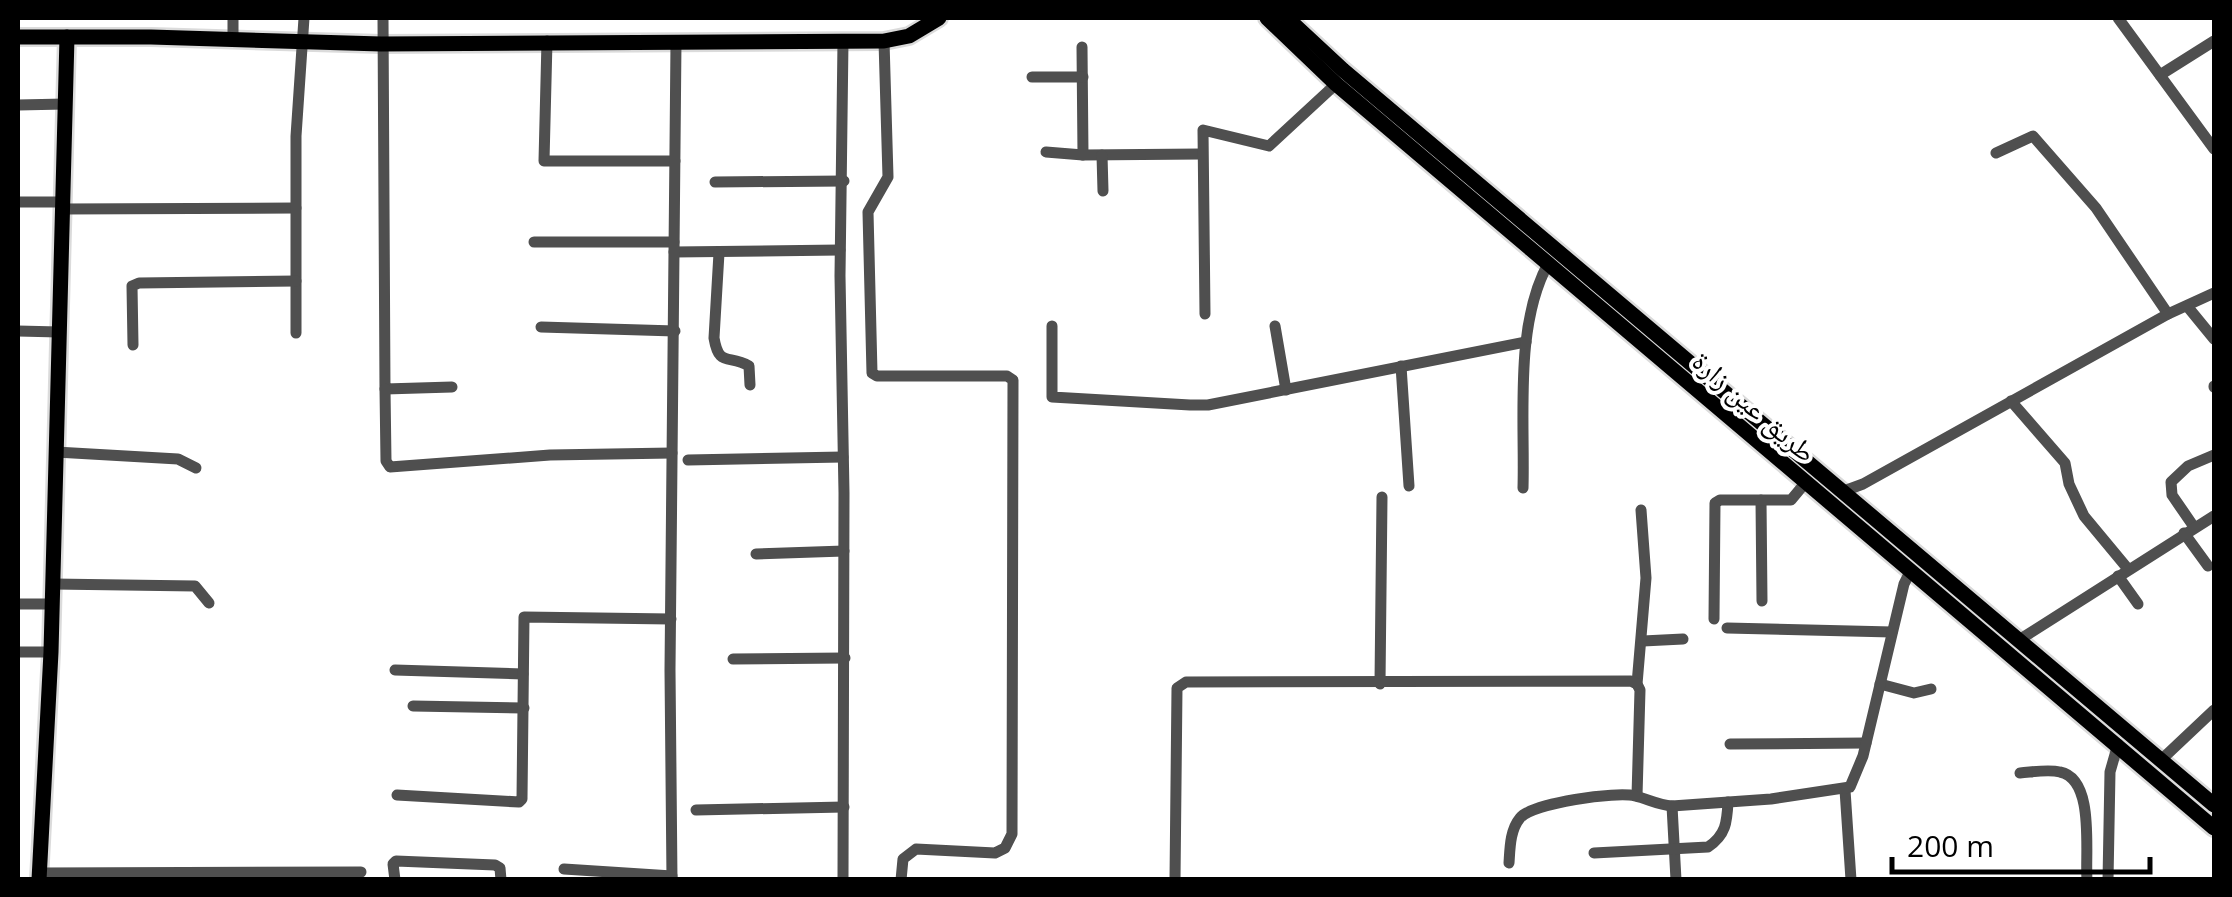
<svg xmlns="http://www.w3.org/2000/svg" width="2232" height="897" font-family="'Open Sans','Noto Naskh Arabic',sans-serif">
<rect width="100%" height="100%" fill="#fff"/>
<g fill="none" stroke-linecap="round" stroke-linejoin="round">
<defs>
<g id="major">
<polyline points="1267,18 1336,84 2214,828"/>
<polyline points="1287,18 1343,70 2214,805"/>
<polyline points="18,37 151,37 381,44 884,41 909,36 939,18"/>
<polyline points="39,880 51,652 67,37"/>
</g>
</defs>
<use href="#major" stroke="#dbdbdb" stroke-width="20"/>
<g stroke="#4f4f4f" stroke-width="11">
<polyline points="233,18 233,39"/>
<polyline points="383,18 385,389 452,387"/>
<polyline points="2118,18 2214,149"/>
<polyline points="547,41 544,161 675,161"/>
<polyline points="884,41 888,177 868,212 872,373 877,376 1007,376 1013,380 1012,834 1005,848 995,853 916,849 903,859 901,880"/>
<polyline points="1082,47 1083,155"/>
<polyline points="2160,75 2214,41"/>
<polyline points="1032,77 1083,77"/>
<polyline points="18,105 65,104"/>
<polyline points="1046,152 1083,155 1201,154"/>
<polyline points="1996,153 2033,136 2096,208 2168,314"/>
<polyline points="1102,155 1103,191"/>
<polyline points="715,182 844,181"/>
<polyline points="18,202 63,202"/>
<polyline points="63,209 296,208"/>
<polyline points="534,242 674,242"/>
<polyline points="674,252 840,250"/>
<path d="M719 253 714 338C719 368 729 354 749 366L750 385"/>
<polyline points="2187,306 2214,339"/>
<polyline points="1205,314 1203,130 1269,146 1336,84"/>
<polyline points="1052,326 1052,397 1190,405 1208,405 1526,342"/>
<polyline points="1275,326 1286,390"/>
<polyline points="541,327 675,331"/>
<polyline points="18,331 59,332"/>
<polyline points="296,333 296,136 304,18"/>
<polyline points="133,345 132,286 139,283 296,281"/>
<polyline points="1401,366 1409,486"/>
<polyline points="2214,387 2214,386"/>
<polyline points="385,389 386,461 390,467 550,455 672,453"/>
<polyline points="2011,401 2065,463 2069,484 2084,516 2128,569"/>
<polyline points="56,452 178,459 196,468"/>
<polyline points="688,460 843,457"/>
<path d="M1523 488C1525 418 1514 324 1549 262"/>
<polyline points="1844,491 1863,484 2168,314 2214,293"/>
<polyline points="1761,500 1762,601"/>
<polyline points="2194,527 2172,495 2171,482 2188,466 2214,455"/>
<polyline points="2184,533 2208,566"/>
<polyline points="756,554 844,551"/>
<polyline points="2118,576 2138,604"/>
<polyline points="53,584 195,586 209,603"/>
<polyline points="18,604 52,604"/>
<polyline points="1714,619 1715,503 1720,500 1791,500 1806,482"/>
<polyline points="1727,628 1892,632"/>
<polyline points="2019,640 2214,516"/>
<polyline points="1643,641 1683,639"/>
<polyline points="18,652 51,652"/>
<polyline points="733,659 845,658"/>
<polyline points="395,670 523,674"/>
<polyline points="1380,684 1382,497"/>
<polyline points="1880,684 1914,693 1931,689"/>
<polyline points="413,706 524,708"/>
<polyline points="1730,744 1866,743"/>
<polyline points="2161,760 2214,710"/>
<path d="M2020 773C2033 772 2048 769 2060 772 2095 779 2085 851 2087 880"/>
<polyline points="1845,790 1851,880"/>
<polyline points="397,795 519,802 522,799 524,617 671,619"/>
<polyline points="1637,796 1640,690 1637,684 1646,578 1641,510"/>
<polyline points="1672,806 1676,880"/>
<polyline points="696,810 844,807"/>
<path d="M1594 853 1708 847C1726 835 1727 822 1728 802"/>
<path d="M1509 863C1510 848 1510 830 1520 818 1532 803 1617 791 1635 796 1648 799 1658 805 1672 806L1771 799 1850 787 1863 756 1904 584 1911 570"/>
<polyline points="564,869 672,876"/>
<polyline points="40,873 361,872"/>
<polyline points="395,880 393,864 396,861 495,865 500,868 501,880"/>
<polyline points="672,880 670,670 676,42"/>
<polyline points="843,880 844,493 840,276 843,41"/>
<polyline points="1175,880 1177,688 1186,682 1631,681 1637,684"/>
<polyline points="2108,880 2110,772 2118,744"/>
</g>
<use href="#major" stroke="#000" stroke-width="15"/>
</g>
<g text-anchor="middle" dominant-baseline="central" stroke-width="8" stroke-linejoin="round" paint-order="stroke">
<g font-size="28" fill="#000" stroke="#fff">
<text transform="translate(1755 406) rotate(41)">طريق عين زارة</text>
</g>
</g>
<rect width="2232" height="897" fill="none" stroke="#000000" stroke-width="40"/>
<path d="M1892 857v15h258v-15" fill="none" stroke="#000000" stroke-width="5"/>
<text x="1907" y="857" font-size="30" fill="#000000" stroke="#ffffff" stroke-width="8" paint-order="stroke">200 m</text>
</svg>
